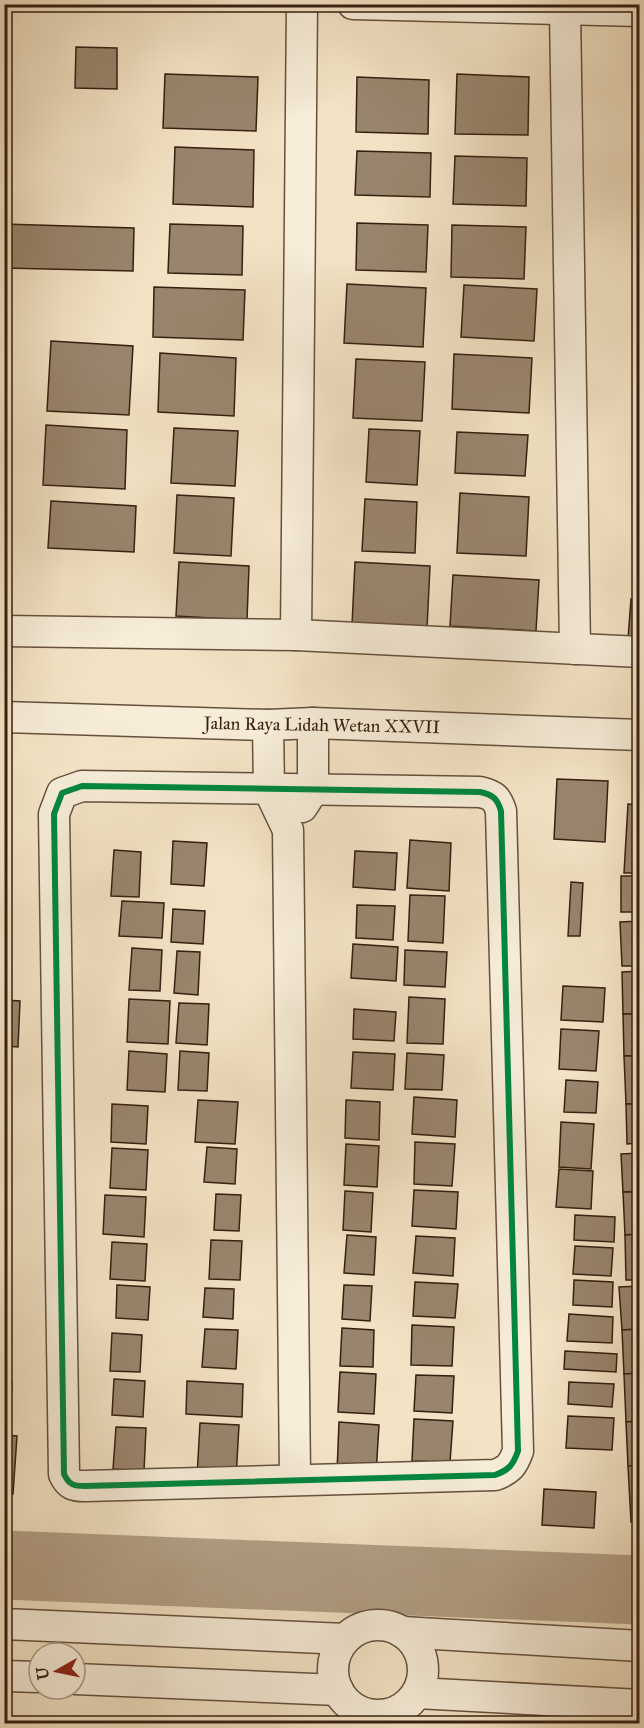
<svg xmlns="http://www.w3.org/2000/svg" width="644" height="1728" font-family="'IM FELL Great Primer',serif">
<rect width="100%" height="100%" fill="#f3e3c5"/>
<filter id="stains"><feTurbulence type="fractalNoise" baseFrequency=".00333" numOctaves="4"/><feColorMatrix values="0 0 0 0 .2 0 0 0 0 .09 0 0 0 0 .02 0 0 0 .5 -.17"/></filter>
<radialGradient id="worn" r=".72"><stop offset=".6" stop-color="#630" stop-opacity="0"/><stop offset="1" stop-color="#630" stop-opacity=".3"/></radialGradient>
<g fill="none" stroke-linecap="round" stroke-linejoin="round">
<polyline stroke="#b3a087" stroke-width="69" points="4,1565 640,1590"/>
</g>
<g fill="#99856e" stroke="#371f10" stroke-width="1.5">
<polygon points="76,47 117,48 117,89 75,88"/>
<polygon points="165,74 258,77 256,131 163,128"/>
<polygon points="457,74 529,77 528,135 455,134"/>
<polygon points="357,77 429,80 428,134 356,132"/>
<polygon points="175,147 254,150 253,207 173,204"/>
<polygon points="357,151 431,153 430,197 355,195"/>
<polygon points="455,156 527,158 526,206 453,204"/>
<polygon points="357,223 428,225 426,272 356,270"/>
<polygon points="4,224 134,228 133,271 4,268"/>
<polygon points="170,224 243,226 242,275 168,273"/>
<polygon points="452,225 526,227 524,279 451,277"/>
<polygon points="347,284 426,288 423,347 344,343"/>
<polygon points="464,285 537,289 534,341 461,337"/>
<polygon points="154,287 245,290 243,340 153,337"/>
<polygon points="51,341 133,346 129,415 47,411"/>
<polygon points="160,353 236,358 234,416 158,412"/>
<polygon points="454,354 532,358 529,413 452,409"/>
<polygon points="356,359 425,362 422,421 353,418"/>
<polygon points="636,419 640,419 640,471 634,471"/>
<polygon points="46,425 127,430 125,489 43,485"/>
<polygon points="174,428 238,431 235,486 171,483"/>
<polygon points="369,429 420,431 417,485 366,482"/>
<polygon points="457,432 528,435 525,476 455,473"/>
<polygon points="460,493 529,497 526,556 457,553"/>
<polygon points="177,495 234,498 231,556 174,553"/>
<polygon points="365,499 417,502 415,553 362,551"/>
<polygon points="51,501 136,506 134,552 48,548"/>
<polygon points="179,562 249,566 247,620 176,616"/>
<polygon points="355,562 430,566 427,629 352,625"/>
<polygon points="453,575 539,580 536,631 450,626"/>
<polygon points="631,599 640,599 640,639 628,639"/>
<polygon points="557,779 608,781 605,842 554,839"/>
<polygon points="628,804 640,805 640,873 624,873"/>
<polygon points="410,840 451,843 449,891 407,888"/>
<polygon points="173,841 207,843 204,886 171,884"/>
<polygon points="114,850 141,852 139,897 111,896"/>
<polygon points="355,851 397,853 395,890 353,887"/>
<rect x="621" y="876" width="19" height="36"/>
<polygon points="571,882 583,883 580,936 568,936"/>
<polygon points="410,895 445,896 443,943 408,941"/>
<polygon points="122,901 164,903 162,938 119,936"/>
<polygon points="357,905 395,906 393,940 356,938"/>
<polygon points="173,909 205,911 203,944 171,942"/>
<polygon points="640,921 640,966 622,966 620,922"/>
<polygon points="353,944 398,947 396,981 351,978"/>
<polygon points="132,948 162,950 160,991 129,990"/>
<polygon points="405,950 447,952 445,987 404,985"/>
<polygon points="177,951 200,952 198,995 174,993"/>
<polygon points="640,971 640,1014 623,1014 622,972"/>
<polygon points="563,986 605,988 603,1022 561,1020"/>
<polygon points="409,997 445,999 443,1044 407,1043"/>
<polygon points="129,999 170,1001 168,1044 127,1042"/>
<polygon points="4,1000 20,1001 18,1047 4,1046"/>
<polygon points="179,1003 209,1004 207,1045 176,1043"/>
<polygon points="354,1009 396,1012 394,1041 353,1039"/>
<polygon points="623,1014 640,1014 640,1056 624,1056"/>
<polygon points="561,1029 599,1031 596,1071 559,1069"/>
<polygon points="129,1051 167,1054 165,1092 127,1090"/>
<polygon points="180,1051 209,1053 207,1091 178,1090"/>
<polygon points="353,1052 395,1054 393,1090 351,1088"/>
<polygon points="407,1053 444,1055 442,1090 405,1089"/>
<polygon points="624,1056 640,1056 640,1104 626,1104"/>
<polygon points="566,1080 598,1082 596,1113 564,1112"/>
<polygon points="414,1097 457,1100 455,1137 412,1134"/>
<polygon points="198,1100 238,1102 235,1144 195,1142"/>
<polygon points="346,1100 380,1102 379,1140 345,1138"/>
<polygon points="112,1104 148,1106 146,1144 111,1142"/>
<polygon points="626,1104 640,1104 640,1143 627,1144"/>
<polygon points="561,1122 594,1124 591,1169 559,1167"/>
<polygon points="415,1142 455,1144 452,1186 414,1184"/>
<polygon points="346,1144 379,1146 377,1187 344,1185"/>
<polygon points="207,1147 237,1149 235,1184 204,1182"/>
<polygon points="112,1148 148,1150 146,1190 110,1188"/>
<polygon points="640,1153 640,1192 623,1192 621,1154"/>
<polygon points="559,1169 593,1171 591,1209 556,1207"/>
<polygon points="414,1190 458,1192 456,1229 412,1226"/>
<polygon points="345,1191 373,1193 371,1232 343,1230"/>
<polygon points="623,1192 640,1192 640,1234 625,1235"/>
<polygon points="216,1194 241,1195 239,1231 214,1230"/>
<polygon points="105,1195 146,1197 144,1237 103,1234"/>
<polygon points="575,1215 615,1217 614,1242 574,1240"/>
<polygon points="640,1234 640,1280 626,1280 625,1235"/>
<polygon points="347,1235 376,1237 374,1275 344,1273"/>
<polygon points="416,1236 455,1238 453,1276 413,1273"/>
<polygon points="211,1240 242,1241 240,1280 209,1279"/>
<polygon points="112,1242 147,1244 145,1281 110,1279"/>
<polygon points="575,1246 613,1248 611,1276 573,1274"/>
<polygon points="4,1250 11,1250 9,1288 4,1288"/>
<polygon points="574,1280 613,1282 612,1307 573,1305"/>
<polygon points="415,1282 458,1284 455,1318 413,1316"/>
<polygon points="117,1285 150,1287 148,1320 116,1318"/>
<polygon points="344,1285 372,1286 370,1321 342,1319"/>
<polygon points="640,1286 640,1329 622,1330 619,1287"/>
<polygon points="205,1288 234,1289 233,1319 203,1317"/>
<rect x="4" y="1293" width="4" height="35"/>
<polygon points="569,1314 613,1317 612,1343 567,1341"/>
<polygon points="412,1325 454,1327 452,1366 411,1365"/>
<polygon points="342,1328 374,1330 373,1367 340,1366"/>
<polygon points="205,1329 238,1330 236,1369 202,1367"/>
<polygon points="640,1329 640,1373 624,1374 622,1330"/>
<polygon points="112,1333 142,1335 140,1372 110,1371"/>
<polygon points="4,1335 9,1335 6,1373 4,1373"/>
<polygon points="565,1351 617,1354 616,1372 564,1369"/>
<polygon points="340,1372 376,1374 374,1414 338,1412"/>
<polygon points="640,1373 640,1421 626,1422 624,1374"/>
<polygon points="416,1375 454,1376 452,1413 414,1411"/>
<polygon points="114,1379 145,1381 143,1417 112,1415"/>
<polygon points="187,1381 243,1384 242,1417 186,1414"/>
<polygon points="4,1382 12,1383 10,1426 4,1426"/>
<polygon points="569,1382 614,1384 612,1407 568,1404"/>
<polygon points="568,1416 614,1418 612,1450 566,1448"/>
<polygon points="414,1419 453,1421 450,1462 412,1461"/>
<polygon points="640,1421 640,1465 628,1466 626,1422"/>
<polygon points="339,1422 379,1425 376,1474 337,1472"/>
<polygon points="200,1423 239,1425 236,1479 197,1477"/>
<polygon points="116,1427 146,1428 144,1471 113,1469"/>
<polygon points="4,1435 17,1436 13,1494 4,1494"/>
<polygon points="640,1465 640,1522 631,1522 628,1466"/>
<polygon points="544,1489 596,1492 594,1528 542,1525"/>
</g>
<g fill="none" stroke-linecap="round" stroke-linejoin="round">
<defs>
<g id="street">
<polyline points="353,4 640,11"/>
<polyline points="565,10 575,649"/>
<polyline points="4,631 296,635 640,652"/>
<polyline points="296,635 302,4"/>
<polyline points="4,717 268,725 313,723 640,735"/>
<polyline points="268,725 269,790 288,830 295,1478"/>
<path d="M82 786 480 792C493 795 497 798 501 811L518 1451C513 1465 509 1470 495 1475L85 1486C74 1486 69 1485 64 1474L54 814 62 793Z"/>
<polyline points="302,807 313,790 313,723"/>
<polyline points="4,1624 345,1639"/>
<circle cx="378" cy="1670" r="45"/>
<polyline points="402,1632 640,1646"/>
<polyline points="4,1676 39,1677"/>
<polyline points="75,1679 338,1690"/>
<polyline points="417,1693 640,1705"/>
</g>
</defs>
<use href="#street" stroke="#66503d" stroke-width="33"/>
<use href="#street" stroke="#f7edd9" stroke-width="30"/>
<defs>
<path id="cycleway" d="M82 786 480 792C493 795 497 798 501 811L518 1451C513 1465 509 1470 495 1475L85 1486C74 1486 69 1485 64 1474L54 814 62 793Z"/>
</defs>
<use href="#cycleway" stroke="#f7edd9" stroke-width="10"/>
<use href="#cycleway" stroke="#00873e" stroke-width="6"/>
</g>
<g text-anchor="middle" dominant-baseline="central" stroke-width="5" stroke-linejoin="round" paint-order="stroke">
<g font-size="18" fill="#371f10" stroke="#f7edd9">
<text transform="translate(322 725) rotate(1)">Jalan Raya Lidah Wetan XXVII</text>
</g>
</g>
<rect width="644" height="1728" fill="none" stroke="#f3e3c5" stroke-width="24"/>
<rect x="6" y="6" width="632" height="1716" fill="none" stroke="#371f10" stroke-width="3"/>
<rect x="12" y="12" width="620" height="1704" fill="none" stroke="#371f10" stroke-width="1.5"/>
<g transform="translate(57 1671) rotate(261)"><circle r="28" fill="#f7edd9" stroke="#aa9b89" stroke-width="1.5"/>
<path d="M0-4.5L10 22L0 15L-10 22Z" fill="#8f2418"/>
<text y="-9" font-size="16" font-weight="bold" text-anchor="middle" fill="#371f10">U</text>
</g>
<rect width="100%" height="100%" filter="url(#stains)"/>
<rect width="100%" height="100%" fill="url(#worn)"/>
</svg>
